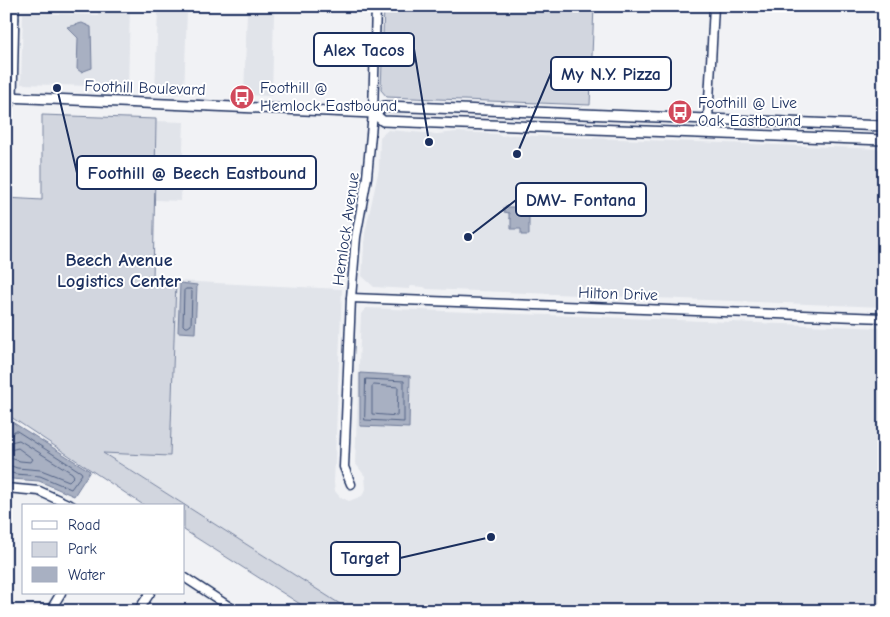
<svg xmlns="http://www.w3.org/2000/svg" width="890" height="617" font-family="'Comic Neue',sans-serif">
<rect width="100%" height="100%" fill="#f1f2f5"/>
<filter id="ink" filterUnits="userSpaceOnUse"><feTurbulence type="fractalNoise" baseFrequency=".02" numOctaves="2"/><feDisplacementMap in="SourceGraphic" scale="10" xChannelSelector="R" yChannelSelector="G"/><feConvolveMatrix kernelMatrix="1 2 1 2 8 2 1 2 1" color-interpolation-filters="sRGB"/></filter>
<g filter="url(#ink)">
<g fill="#e1e4ea">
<polygon points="98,6 130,6 128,87 21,84 23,13 98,15"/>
<polygon points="158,8 187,10 184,94 155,93"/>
<polygon points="247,12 274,13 272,96 244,95"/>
<polygon points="156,121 184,122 181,201 155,200"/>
<polygon points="388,130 437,134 457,132 497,134 500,136 512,135 884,149 884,307 427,289 424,287 411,286 409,289 374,287 362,276 365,233 379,169 380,137"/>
<polygon points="176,281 342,289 334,483 335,491 340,497 349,501 362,496 366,489 365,476 355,463 361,314 366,308 884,328 884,611 351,611 102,452 170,455"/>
</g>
<g fill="#d2d6df" stroke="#76829e">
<polygon points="384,6 594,6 590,105 387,97 381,90"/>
<polygon points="42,115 156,119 156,121 153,280 176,281 170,456 103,453 351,611 311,611 184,530 184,506 145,506 11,417 11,406 6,403 6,198 42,200"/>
</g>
<g fill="#a8b0c2" stroke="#707c9a">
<polygon points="82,23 91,27 92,68 81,72 77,69 78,38 67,27"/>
<polygon points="504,207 529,207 529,235 521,235 521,229 511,229 511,219 509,218 509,213 504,212"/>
<polygon points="180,283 197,285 195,333 178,332"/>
<polygon points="360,373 410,376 409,428 360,426"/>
<polygon points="9,420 90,471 74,496 39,481 12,479 7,475"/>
</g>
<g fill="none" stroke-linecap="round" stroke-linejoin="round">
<g stroke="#536386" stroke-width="1">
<polygon points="186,289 191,289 192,292 191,325 188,327 185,327 183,325 184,291"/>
<polygon points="366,379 404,381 404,422 365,420"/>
<polygon points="374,385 398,387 397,416 372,414 372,387"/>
<polyline points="6,437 11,436 14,431 17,431 81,472 82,474 71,489 40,476 15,474 6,471"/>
<polyline points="6,443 19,440 72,473 74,476 69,481 41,470 17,468 6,464"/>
<polyline points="6,451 18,448 33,459 31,462 20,461 6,457"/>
</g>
<defs>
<g id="minor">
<polyline points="6,18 14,19"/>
<polyline points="6,111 12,97"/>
<polyline points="708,119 714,6"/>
<polyline points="351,298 884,318"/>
<polyline points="351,484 344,467 351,298 356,237 367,177 373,113 376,6"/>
<polyline points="6,488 39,491 72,506"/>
<polyline points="184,577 236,611"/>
<polyline points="50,611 61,593"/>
<polyline points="138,611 150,593"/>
</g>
<g id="major">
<polyline points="6,97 373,113 383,121 884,140"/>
<polyline points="12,97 14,6"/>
<polyline points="373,113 385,106 884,126"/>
</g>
</defs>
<use href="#minor" stroke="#1b2f5e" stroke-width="11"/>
<use href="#major" stroke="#1b2f5e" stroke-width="12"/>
<use href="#minor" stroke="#fff" stroke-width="8"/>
<use href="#major" stroke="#fff" stroke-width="9"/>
</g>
</g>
<defs>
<symbol id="bus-disc" viewBox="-11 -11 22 22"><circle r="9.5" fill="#d1495b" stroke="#fff"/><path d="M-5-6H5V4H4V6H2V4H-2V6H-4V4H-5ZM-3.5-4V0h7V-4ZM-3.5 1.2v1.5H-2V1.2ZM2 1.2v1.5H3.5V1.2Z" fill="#fff"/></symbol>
</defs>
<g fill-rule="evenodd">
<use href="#bus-disc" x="228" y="83" width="28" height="28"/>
<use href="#bus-disc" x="666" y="98" width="28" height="28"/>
</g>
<g text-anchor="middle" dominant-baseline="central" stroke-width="4" stroke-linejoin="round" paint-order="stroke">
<g font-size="16" fill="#1b2f5e" stroke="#fff">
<text transform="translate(145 88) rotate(2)">Foothill Boulevard</text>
<text transform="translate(346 229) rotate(-82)">Hemlock Avenue</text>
<text transform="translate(618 294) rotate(2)">Hilton Drive</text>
</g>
<g font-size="16" fill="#1b2f5e" stroke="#fff" text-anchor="start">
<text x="260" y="88">Foothill @<tspan x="260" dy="18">Hemlock Eastbound</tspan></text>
<text x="698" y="103">Foothill @ Live<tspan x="698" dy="18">Oak Eastbound</tspan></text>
</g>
<g font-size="18" font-weight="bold" fill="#1b2f5e" stroke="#fff">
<text x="119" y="260">Beech Avenue<tspan x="119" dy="21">Logistics Center</tspan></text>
</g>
</g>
<path fill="none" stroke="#1b2f5e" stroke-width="2" d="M429 142L414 49M517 154L551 73M57 88L77 173M468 237L516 200M491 537L400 558"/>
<g fill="#1b2f5e" stroke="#fff" stroke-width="2">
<circle cx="429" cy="142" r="5"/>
<circle cx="517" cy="154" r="5"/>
<circle cx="57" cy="88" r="5"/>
<circle cx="468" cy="237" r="5"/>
<circle cx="491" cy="537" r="5"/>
</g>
<g fill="#fff" stroke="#1b2f5e" stroke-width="2">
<rect x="314" y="33" width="100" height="33" rx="5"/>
<rect x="551" y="57" width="120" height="33" rx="5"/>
<rect x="77" y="156" width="239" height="33" rx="5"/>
<rect x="516" y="183" width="130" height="33" rx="5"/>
<rect x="331" y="542" width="69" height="33" rx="5"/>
</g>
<g font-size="18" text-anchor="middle" font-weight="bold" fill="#1b2f5e">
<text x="364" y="56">Alex Tacos</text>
<text x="611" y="80">My N.Y. Pizza</text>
<text x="197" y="179">Foothill @ Beech Eastbound</text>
<text x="581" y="206">DMV- Fontana</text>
<text x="365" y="564">Target</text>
</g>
<rect width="890" height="617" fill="none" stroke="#fff" stroke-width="25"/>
<rect x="12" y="12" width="865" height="592" fill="none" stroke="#1b2f5e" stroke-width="2" filter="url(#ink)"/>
<rect x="22" y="504" width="162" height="90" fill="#ffffff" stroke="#a4acbf"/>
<rect x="32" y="521" width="25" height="8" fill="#ffffff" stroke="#a4acbf"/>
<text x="68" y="530" font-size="15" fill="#1b2f5e">Road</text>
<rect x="32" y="542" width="25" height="15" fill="#d2d6df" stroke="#a4acbf"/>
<text x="68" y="554" font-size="15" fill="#1b2f5e">Park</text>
<rect x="32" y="567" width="25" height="15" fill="#a8b0c2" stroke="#a4acbf"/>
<text x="68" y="580" font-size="15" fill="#1b2f5e">Water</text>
</svg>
